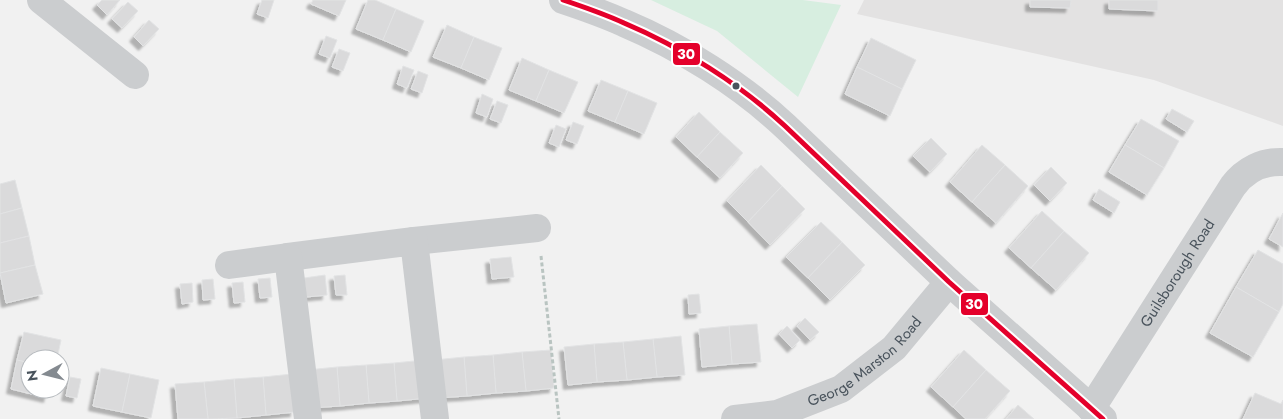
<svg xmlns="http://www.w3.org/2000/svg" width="1283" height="419" font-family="Jost,sans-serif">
<defs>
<filter id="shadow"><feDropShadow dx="-4.5" dy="4.5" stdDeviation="1" flood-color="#0004"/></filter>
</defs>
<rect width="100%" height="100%" fill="#f1f1f1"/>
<polygon fill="#e3e2e2" points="864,0 1283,0 1283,126 1154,80 857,14"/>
<polygon fill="#d7eee0" points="651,0 803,0 841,5 798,97 717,31"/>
<g fill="#dadadb" stroke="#e2e3e4" filter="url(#shadow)">
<polygon points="102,0 120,0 107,15 97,5"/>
<polygon points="262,0 274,0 268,18 257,14"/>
<polygon points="313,0 346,0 339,16 311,4"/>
<polygon points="368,0 375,0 396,9 383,40 356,29"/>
<polygon points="1030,0 1071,0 1070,8 1030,7"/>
<polygon points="1109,0 1158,0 1158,11 1109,9"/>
<polygon points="128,2 138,11 122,28 112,19"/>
<polygon points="396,9 424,21 411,52 383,40"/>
<polygon points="149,20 159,29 143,46 134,37"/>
<polygon points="447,25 474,37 461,68 433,57"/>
<polygon points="326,36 337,40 330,58 319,54"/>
<polygon points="474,37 502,48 489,80 461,68"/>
<polygon points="871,38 916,60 902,89 857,67"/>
<polygon points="339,49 350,53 343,71 332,67"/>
<polygon points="522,58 549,70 536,101 509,90"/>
<polygon points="403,66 414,70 407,88 397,84"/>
<polygon points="857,67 902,89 890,116 845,94"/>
<polygon points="549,70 578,82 564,113 536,101"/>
<polygon points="418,71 428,75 422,93 411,89"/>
<polygon points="601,80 628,91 615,122 588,111"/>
<polygon points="628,91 657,103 644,134 615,122"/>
<polygon points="482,94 493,99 487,117 476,113"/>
<polygon points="497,101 508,105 501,123 490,119"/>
<polygon points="1172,109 1194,121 1187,132 1166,119"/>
<polygon points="699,112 720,132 697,157 676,137"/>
<polygon points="1141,119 1179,141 1164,168 1125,145"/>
<polygon points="573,122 584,126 577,144 566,140"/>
<polygon points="556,125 566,129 559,147 549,143"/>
<polygon points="720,132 743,153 720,178 697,157"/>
<polygon points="931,138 947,154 930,172 913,156"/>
<polygon points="982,145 1005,165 972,202 950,182"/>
<polygon points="1125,145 1164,168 1147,195 1109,172"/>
<polygon points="761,165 782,186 748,222 727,201"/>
<polygon points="1005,165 1028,186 996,223 972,202"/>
<polygon points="1051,167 1067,183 1050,201 1034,185"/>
<polygon points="15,180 22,208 0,214 0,184"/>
<polygon points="782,186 805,209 770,245 748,222"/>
<polygon points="1099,189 1120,202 1114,213 1093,200"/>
<polygon points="22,208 29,236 0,243 0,214"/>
<polygon points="1042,211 1064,231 1031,268 1009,248"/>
<polygon points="1283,213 1283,247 1269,239"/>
<polygon points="821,222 842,242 808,278 786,257"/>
<polygon points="1064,231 1089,253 1056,290 1031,268"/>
<polygon points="29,236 35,265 0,273 0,243"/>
<polygon points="842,242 865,265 830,300 808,278"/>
<polygon points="1258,250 1283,264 1283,304 1279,312 1236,287"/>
<polygon points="511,257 514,277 492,279 490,259"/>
<polygon points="35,265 43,294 6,303 0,273"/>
<polygon points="325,275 327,295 306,297 304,278"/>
<polygon points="345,275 347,295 336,295 334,276"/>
<polygon points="270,278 272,297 260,298 258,279"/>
<polygon points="213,279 215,299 203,300 202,280"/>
<polygon points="243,282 245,302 234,303 232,283"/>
<polygon points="192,283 193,302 182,304 180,284"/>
<polygon points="1236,287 1279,312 1253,357 1210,333"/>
<polygon points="699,294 701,313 689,314 688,295"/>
<polygon points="805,318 819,332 810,340 797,326"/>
<polygon points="757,324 761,362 732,364 729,326"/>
<polygon points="729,326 732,364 702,367 699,329"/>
<polygon points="787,326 800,340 792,348 779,334"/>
<polygon points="24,332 61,340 57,359 30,359 30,363 17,360"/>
<polygon points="681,336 685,375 657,377 653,339"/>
<polygon points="653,339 657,377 627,380 623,342"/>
<polygon points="623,342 627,380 597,382 594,344"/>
<polygon points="594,344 597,382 568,385 564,347"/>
<polygon points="551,350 554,388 526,391 522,352"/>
<polygon points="964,350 986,370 953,407 931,387"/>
<polygon points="522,352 526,391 496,393 493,355"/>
<polygon points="493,355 496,393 467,396 464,357"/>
<polygon points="464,357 467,396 437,398 434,360"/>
<polygon points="17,360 30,363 30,389 50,389 48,398 11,389"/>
<polygon points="424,360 428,398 397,401 394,363"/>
<polygon points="394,363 397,401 369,403 366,365"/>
<polygon points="366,365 369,403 340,406 337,367"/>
<polygon points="337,367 340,406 310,408 307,370"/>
<polygon points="101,368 130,374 122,412 93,406"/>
<polygon points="986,370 1010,391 985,419 966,419 953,407"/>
<polygon points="130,374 159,380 151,418 122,412"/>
<polygon points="292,374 295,412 266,415 263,377"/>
<polygon points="70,377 81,379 77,398 66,396"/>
<polygon points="263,377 266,415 237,418 234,379"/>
<polygon points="234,379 237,418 208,419 204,382"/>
<polygon points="204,382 208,419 178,419 175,384"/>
<polygon points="1255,393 1281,404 1283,400 1283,419 1243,419"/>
<polygon points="1018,405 1034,419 1006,419"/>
</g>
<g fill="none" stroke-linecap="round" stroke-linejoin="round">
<polyline stroke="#b9c4c1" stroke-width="3" stroke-dasharray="4 2.5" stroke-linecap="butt" points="541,256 559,419"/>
<g stroke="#cbcdcf" stroke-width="28">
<polyline points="41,0 135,75"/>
<path d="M563 0C584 7 604 14 624 23 681 47 740 84 785 126L949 282 1103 419"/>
<polyline points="414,241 537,228"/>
<polyline points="288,257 414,241 435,419"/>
<polyline points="229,265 288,257 308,419"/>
<path id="s1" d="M1091 409 1233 186C1245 170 1263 161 1283 162"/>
<path id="s2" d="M735 419 777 414 841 389 894 348 949 282"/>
</g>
<defs>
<path id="bus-1" d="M563 0C584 7 604 14 624 23 681 47 740 84 785 126L949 282 1103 419"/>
</defs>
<use href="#bus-1" stroke="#fff" stroke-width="9"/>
<use href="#bus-1" stroke="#e4002b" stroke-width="5"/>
</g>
<circle fill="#49535c" stroke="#fff" stroke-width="2" cx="736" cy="86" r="4.5"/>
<g text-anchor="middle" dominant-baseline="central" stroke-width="4.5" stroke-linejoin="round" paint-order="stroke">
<g font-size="15" fill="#49535c" stroke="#fff">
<text stroke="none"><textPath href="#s1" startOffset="161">Guilsborough Road</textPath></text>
<text stroke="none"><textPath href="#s2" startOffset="146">George Marston Road</textPath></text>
</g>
</g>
<g stroke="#fff" stroke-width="2">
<rect x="672" y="42" width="29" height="24" rx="5" fill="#e4002b"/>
<rect x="960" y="292" width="29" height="24" rx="5" fill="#e4002b"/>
</g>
<g font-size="14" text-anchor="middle" font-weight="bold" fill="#fff">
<text x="686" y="59">30</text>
<text x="974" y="309">30</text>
</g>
<g transform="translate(45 374) rotate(263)"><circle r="24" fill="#ffffff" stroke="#b6babe"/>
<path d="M0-4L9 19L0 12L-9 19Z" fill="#848a90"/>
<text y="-8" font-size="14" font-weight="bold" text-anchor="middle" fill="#49535c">N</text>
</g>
</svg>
